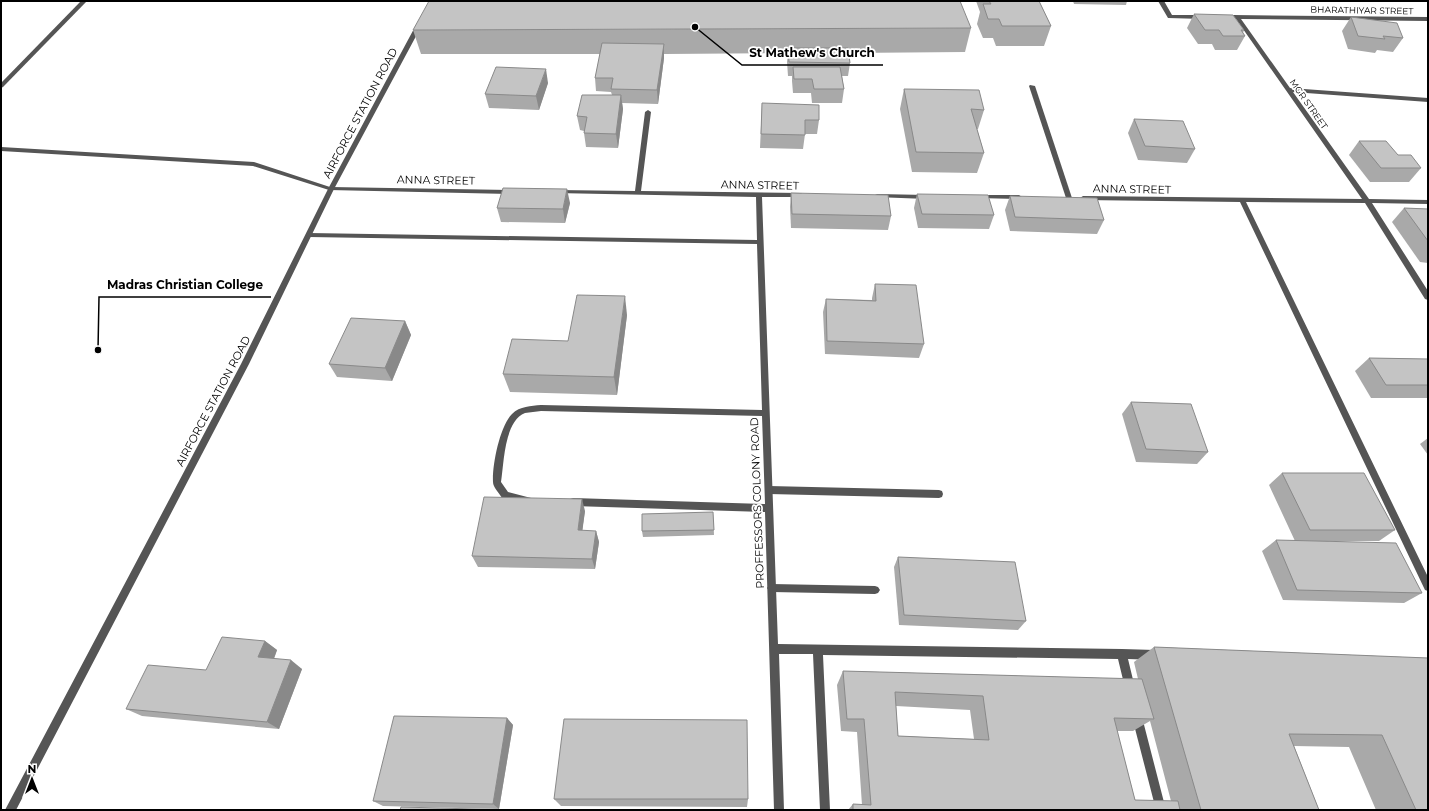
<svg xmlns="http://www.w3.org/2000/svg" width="1429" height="811" font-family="Montserrat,sans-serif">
<rect width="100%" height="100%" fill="#fff"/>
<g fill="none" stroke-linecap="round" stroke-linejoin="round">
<g fill="#555" fill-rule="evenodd">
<polygon points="81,1 87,1 3,87 1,88 1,83"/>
<polygon points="1,147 254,162 333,188 334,189 333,190 329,190 253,166 1,151"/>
<polygon points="769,486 939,490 942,491 943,494 942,497 939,498 769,494 766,493 765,490 766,487"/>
<polygon points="772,584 875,586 878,587 880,590 878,593 875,594 772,592 769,591 767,588 769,585"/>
</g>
<g fill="#555" fill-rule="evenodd">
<polygon points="1158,1 1164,1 1172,15 1203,15 1206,17 1203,19 1168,18"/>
<polygon points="1233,15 1428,17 1428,21 1241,19 1290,88 1428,98 1428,102 1293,92 1369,199 1428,200 1428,204 1372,203 1428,291 1428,300 1425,299 1365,203 1246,202 1428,577 1428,591 1425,590 1240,202 1083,200 1080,198 1083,196 1362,199 1236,19 1231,18 1231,16"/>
<polygon points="1030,85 1035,86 1072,198 1071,200 1069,200 1066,198 1029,86"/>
<path d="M648 110 651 112 641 191 801 193 804 195 801 197H762L778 644 1122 649 1155 650 1158 652 1160 655 1158 658 1155 660 1128 659 1135 688 1134 692 1130 693 1126 692 1118 659 823 655 830 810H820L813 654H779L784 810H774L765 512 573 506 570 505 569 502 570 499 573 498 765 504 762 416 541 411C536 412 530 412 525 413 504 421 504 464 501 482L508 492 531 498 532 501 531 504 528 505 502 498C499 493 493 487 493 482 492 465 500 426 512 414 520 406 531 406 541 405L762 410 757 244 309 237 306 235 309 233 757 240 756 197 555 193 554 192 557 190 635 191 645 112Z"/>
<polygon points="331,187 511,190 514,192 511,194 329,190 329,188"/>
<polygon points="877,194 927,195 930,197 927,199 875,197 875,195"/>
<polygon points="979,195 1019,195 1022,197 1019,199 977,198 977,196"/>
<polygon points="1137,712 1141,713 1142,717 1166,810 1156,810 1132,717 1133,713"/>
</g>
<polygon fill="#555" fill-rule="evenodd" points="419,23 422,25 334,189 249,364 16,810 5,810 241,364 328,189 416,25"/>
</g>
<g fill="#a9a9a9" fill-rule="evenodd">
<polygon points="976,1 1039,1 1051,26 1044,46 996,46 993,38 983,38 977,24 980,12"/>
<polygon points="1073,1 1127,1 1126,5 1074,4"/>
<polygon points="1194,14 1244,30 1243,33 1245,36 1237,50 1215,50 1212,44 1198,44 1187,28"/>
<polygon points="1351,17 1403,38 1393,52 1377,50 1375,53 1348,49 1342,31"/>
<polygon points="971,28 965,52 848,53 850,63 848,76 842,76 844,89 842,103 812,103 811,93 793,93 792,81 792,76 788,76 787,62 788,53 664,54 664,58 658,104 622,103 623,109 618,148 586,147 584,133 584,131 580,130 577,116 612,95 611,92 596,91 595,78 600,54 421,54 413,30"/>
<polygon points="548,83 539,110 489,108 485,94"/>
<polygon points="904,89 984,110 978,129 977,129 984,153 977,173 912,172 900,109"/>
<polygon points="762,103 819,120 817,134 805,134 803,149 760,148"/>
<polygon points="1134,119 1195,149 1187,163 1138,160 1128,133"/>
<polygon points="1359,141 1398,155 1421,168 1409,182 1370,182 1349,155"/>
<polygon points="791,193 891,216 888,230 791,228 790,207"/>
<polygon points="917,194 994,215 989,229 918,228 914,208"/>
<polygon points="1010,196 1104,220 1097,234 1010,231 1005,210"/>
<polygon points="570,203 565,223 501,222 497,208"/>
<polygon points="1404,208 1428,209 1428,263 1420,262 1392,222"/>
<polygon points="875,284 924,344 919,358 825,354 823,312 826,299 872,300 872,298"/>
<polygon points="627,315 617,395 510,392 503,374 568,341"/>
<polygon points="405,321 411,335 392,381 337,377 329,364"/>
<polygon points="1369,358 1428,359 1428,398 1371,398 1355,371"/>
<polygon points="1131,402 1208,452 1197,464 1136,462 1122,414"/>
<polygon points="1428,438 1428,455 1420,444"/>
<polygon points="1282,473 1395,530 1379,541 1328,541 1422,593 1404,603 1283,600 1262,551 1276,540 1295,541 1269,485"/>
<polygon points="585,511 582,531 596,531 599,542 595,569 478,567 472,556"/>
<polygon points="713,512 714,535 643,537 642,531"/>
<polygon points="898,557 1026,621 1018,630 899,625 894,567"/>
<polygon points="265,641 277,650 274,659 302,669 279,729 142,716 126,709"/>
<path d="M1154 647 1428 658V810H1376L1349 747 1294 746 1319 810H1328H848L853 804 862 805 857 732 841 731 837 685 843 671 1138 679 1134 662ZM896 706 970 710 974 739 898 736ZM1150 721 1171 801 1135 800 1117 731H1133Z"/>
<polygon points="507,718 513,725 499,809 383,806 373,801"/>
<polygon points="554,799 748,799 747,807 561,806"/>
</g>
<g fill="#898989">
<polygon points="664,44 664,58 658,104 657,90"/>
<polygon points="546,69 548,83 539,110 536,96"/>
<polygon points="621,95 623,109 618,148 616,134"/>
<polygon points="567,189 570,203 565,223 563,209"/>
<polygon points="625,296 627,315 617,395 614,377"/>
<polygon points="405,321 411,335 392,381 385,368"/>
<polygon points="582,499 585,511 581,541 578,530"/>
<polygon points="596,531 599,542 595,569 592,559"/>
<polygon points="265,641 277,650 271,666 258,657"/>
<polygon points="291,660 302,669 279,729 267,722"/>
<polygon points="507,718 513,725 499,809 493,804"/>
</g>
<g fill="#c4c4c4" stroke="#898989" fill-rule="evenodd">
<polygon points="429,1 960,1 971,28 413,30"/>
<polygon points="989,1 1039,1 1051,26 1002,26 999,19 988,19 983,4 991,4"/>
<polygon points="1194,14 1233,15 1244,30 1241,30 1245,36 1223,36 1219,30 1205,30"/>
<polygon points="1351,17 1397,23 1403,38 1383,36 1385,39 1358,36"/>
<polygon points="602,43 664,44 657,90 611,89 613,78 595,78"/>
<polygon points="788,48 848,48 850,63 789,62"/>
<polygon points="496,67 546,69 536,96 485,94"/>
<polygon points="793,67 840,67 844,89 814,89 812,79 794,79"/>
<polygon points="904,89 979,90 984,110 971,109 984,153 916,152"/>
<polygon points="582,95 621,95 616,134 584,133 587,117 577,116"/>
<polygon points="762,103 819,105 819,120 805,120 805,135 761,134"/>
<polygon points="1134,119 1183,121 1195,149 1145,146"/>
<polygon points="1359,141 1386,141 1398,155 1411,155 1421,168 1381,168"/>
<polygon points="503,188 567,189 563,209 497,208"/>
<polygon points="791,193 888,195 891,216 792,214"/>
<polygon points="917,194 988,195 994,215 922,214"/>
<polygon points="1010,196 1097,198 1104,220 1015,217"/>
<polygon points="1404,208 1428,209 1428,241"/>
<polygon points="875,284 916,285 924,344 827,341 826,299 876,301"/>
<polygon points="577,295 625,296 614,377 503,374 512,339 568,341"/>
<polygon points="351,318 405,321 385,368 329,364"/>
<polygon points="1369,358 1428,359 1428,385 1386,385"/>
<polygon points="1131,402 1191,404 1208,452 1146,449"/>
<polygon points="1282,473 1364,473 1395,530 1310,530"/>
<polygon points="484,497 582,499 578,530 596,531 592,559 472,556"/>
<polygon points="713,512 714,530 642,531 642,514"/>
<polygon points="1276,540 1396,543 1422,593 1297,590"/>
<polygon points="898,557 1015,562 1026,621 904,615"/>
<polygon points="222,637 265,641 258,657 291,660 267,722 126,709 148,665 206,670"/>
<polygon points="1154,647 1428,658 1428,810 1416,810 1382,735 1289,734 1319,810 1328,810 1201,810"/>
<path d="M843 671 1142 679 1154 719 1114 718 1135 800 1178 801 1180 810H853V804L871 805 864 719H847ZM895 692 983 696 989 740 898 736Z"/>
<polygon points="394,716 507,718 493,804 373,801"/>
<polygon points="564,719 747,720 748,799 554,799"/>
<polygon points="401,807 511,810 400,810"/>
</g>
<g text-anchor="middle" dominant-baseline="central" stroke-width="3.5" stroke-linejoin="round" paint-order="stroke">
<g font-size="9" fill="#000" stroke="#fff">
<text transform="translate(1362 10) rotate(1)">BHARATHIYAR STREET</text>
<text transform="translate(1309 104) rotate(55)">MGR STREET</text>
</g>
<g font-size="11" fill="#000" stroke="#fff">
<text transform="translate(360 113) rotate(-62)">AIRFORCE STATION ROAD</text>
<text transform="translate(436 180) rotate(1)">ANNA STREET</text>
<text transform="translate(760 185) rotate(1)">ANNA STREET</text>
<text transform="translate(1132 189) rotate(1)">ANNA STREET</text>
<text transform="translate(213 401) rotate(-62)">AIRFORCE STATION ROAD</text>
<text transform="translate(757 503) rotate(-92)">PROFFESSORS COLONY ROAD</text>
</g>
</g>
<path fill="none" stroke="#000" stroke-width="1.5" d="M695 27L742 65H883M98 350L99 297H271"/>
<g fill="#000" stroke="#fff" stroke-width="1.5">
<circle cx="695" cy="27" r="4"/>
<circle cx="98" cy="350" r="4"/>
</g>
<g font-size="12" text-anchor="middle" font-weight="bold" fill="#000" stroke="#fff" stroke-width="3.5" stroke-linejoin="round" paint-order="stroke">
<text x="812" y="57">St Mathew's Church</text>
<text x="185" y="289">Madras Christian College</text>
</g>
<rect width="1429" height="811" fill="none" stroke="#000000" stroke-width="4"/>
<g transform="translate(32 779)" stroke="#ffffff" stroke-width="3" paint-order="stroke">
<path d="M0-3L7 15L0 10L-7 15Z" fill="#000000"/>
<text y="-6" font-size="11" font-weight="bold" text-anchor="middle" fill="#000000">N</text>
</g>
</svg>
